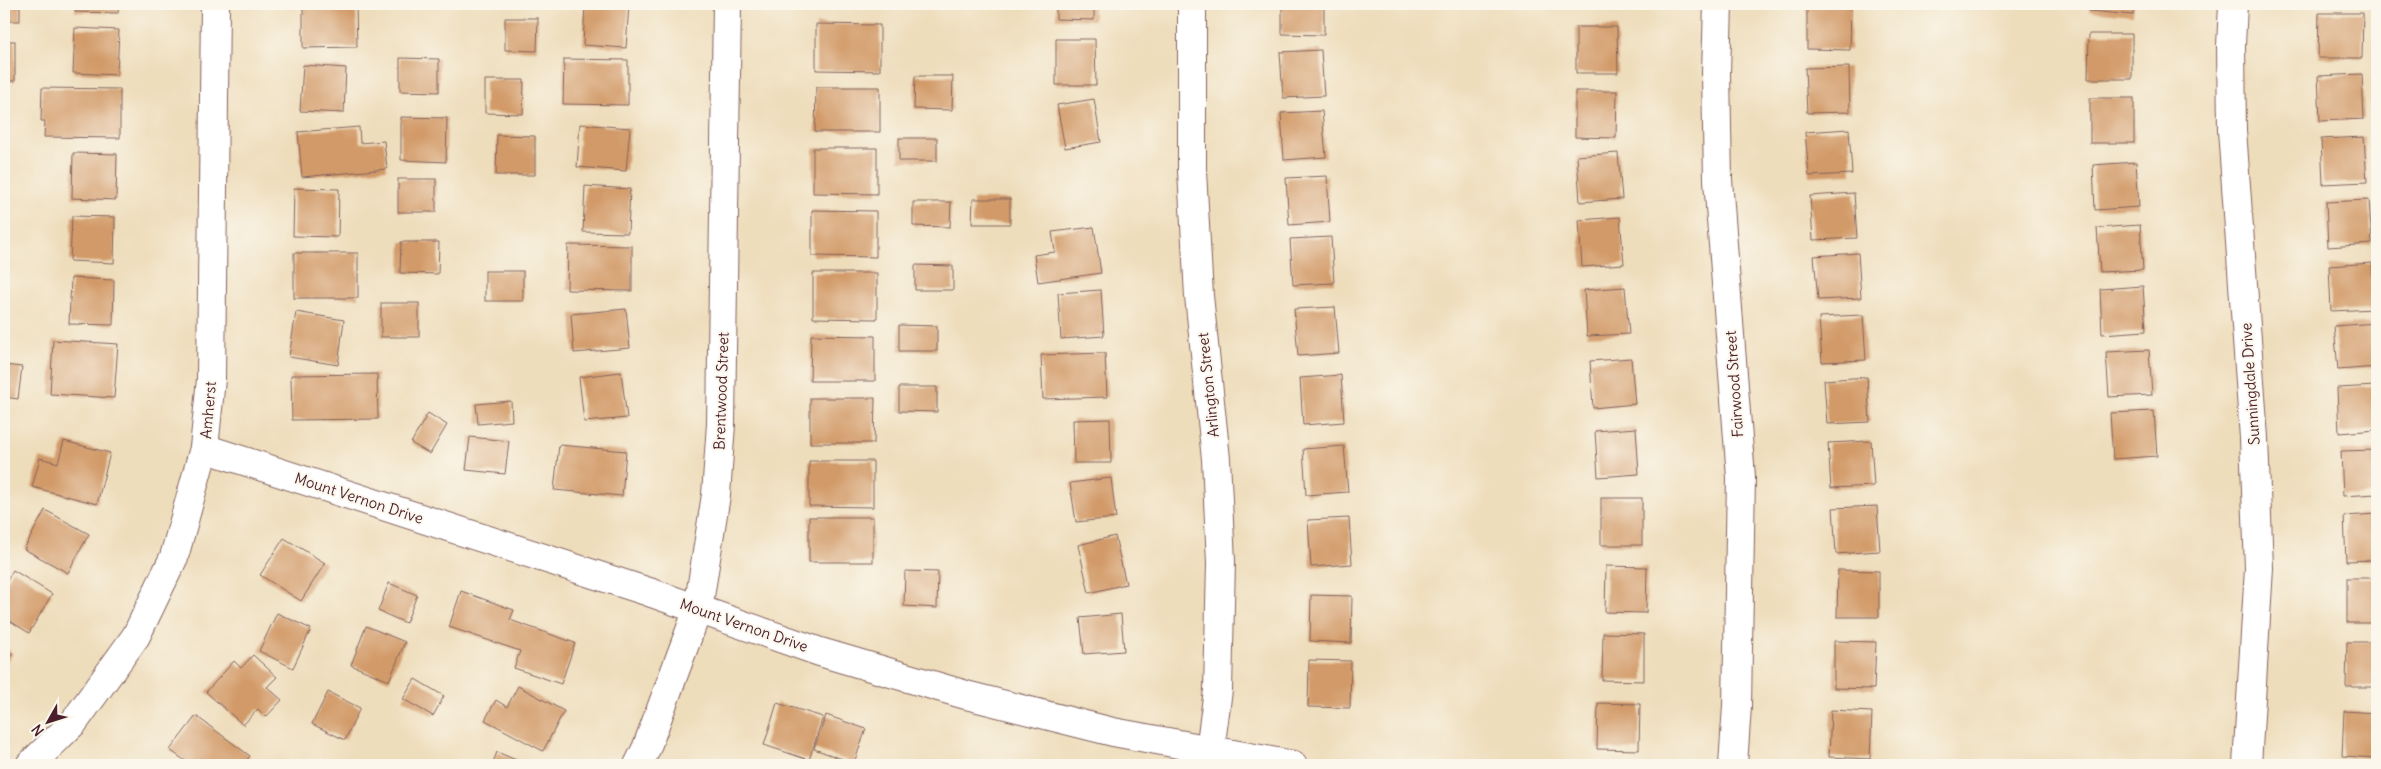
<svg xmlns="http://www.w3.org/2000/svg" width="2381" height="769" font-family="Delius,sans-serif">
<rect width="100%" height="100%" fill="#fbf7ec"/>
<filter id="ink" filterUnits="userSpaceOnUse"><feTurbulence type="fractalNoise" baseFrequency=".02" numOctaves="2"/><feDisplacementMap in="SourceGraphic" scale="10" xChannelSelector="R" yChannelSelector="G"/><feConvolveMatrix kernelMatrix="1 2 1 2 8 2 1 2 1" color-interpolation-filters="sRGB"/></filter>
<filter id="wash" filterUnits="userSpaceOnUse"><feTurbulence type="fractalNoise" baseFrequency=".0096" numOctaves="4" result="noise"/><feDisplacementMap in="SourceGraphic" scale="20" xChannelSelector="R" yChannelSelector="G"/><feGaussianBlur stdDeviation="1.12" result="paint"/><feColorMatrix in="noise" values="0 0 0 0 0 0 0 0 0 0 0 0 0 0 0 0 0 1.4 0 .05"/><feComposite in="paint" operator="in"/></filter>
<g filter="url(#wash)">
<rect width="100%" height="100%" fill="#edb"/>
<g id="blocks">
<g fill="#d29a67">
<rect x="4" y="4" width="16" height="17"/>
<polygon points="75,4 119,4 118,13 75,12"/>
<polygon points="585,4 629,4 626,48 583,45"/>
<polygon points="817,4 881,4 881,7 816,7"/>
<polygon points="1056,4 1094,4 1094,20 1056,19"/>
<polygon points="1282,4 1324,4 1324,35 1282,34"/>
<polygon points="1580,4 1621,4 1621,6 1580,7"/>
<polygon points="1807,4 1851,4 1850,50 1807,49"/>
<polygon points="2090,4 2134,4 2133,15 2089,11"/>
<polygon points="303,5 356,5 357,47 303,48"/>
<polygon points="2319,13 2363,13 2362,58 2318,58"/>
<polygon points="505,18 538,18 537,51 505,50"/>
<polygon points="816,24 880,25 880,71 816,70"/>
<polygon points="1576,27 1617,27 1618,73 1576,73"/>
<polygon points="75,28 119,30 117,75 73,73"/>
<polygon points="2089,34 2132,34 2132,79 2088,79"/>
<polygon points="1056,39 1095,39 1096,85 1056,85"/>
<rect x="4" y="41" width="11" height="40"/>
<polygon points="1321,50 1324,96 1283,98 1280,52"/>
<polygon points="400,58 439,59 439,92 400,91"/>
<polygon points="564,59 628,60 628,105 563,104"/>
<polygon points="303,65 346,68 344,113 300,111"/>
<polygon points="1849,67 1850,112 1807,113 1805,68"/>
<polygon points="2362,74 2364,119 2320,121 2318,76"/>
<polygon points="915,76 953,76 952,110 914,109"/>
<polygon points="485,80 524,80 523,114 485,113"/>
<polygon points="816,87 880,87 880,132 815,132"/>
<polygon points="42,88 120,89 120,138 44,137 45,121 41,121"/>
<polygon points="1575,91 1617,91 1616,138 1575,137"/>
<rect x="2090" y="98" width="44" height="45"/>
<polygon points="1094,99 1101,142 1065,148 1057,105"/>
<polygon points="4,104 6,104 5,147 4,147"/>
<polygon points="1322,111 1326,157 1284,160 1281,113"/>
<polygon points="401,117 447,118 446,162 401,160"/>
<polygon points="580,124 630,128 626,171 577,167"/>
<polygon points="359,127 360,143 384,141 387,169 302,177 298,132"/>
<polygon points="1849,129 1852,174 1809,176 1805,132"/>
<polygon points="497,135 535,136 535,175 496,175"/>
<polygon points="2364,137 2367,182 2323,184 2321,139"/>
<rect x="899" y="138" width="38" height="23"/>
<polygon points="813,148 877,148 877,194 813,193"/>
<polygon points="73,153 117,154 116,200 72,198"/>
<polygon points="1618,153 1622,199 1580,202 1577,156"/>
<polygon points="2136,162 2139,207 2095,210 2093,165"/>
<polygon points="1327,176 1330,222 1289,225 1286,178"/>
<rect x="398" y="179" width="38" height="33"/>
<polygon points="585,186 630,189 628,233 583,232"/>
<polygon points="294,188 339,189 338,237 293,236"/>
<polygon points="1854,193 1857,238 1813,240 1810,196"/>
<polygon points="973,199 1010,199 1010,224 972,224"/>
<polygon points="2369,200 2372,244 2328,247 2326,202"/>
<polygon points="913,202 951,202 950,227 913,226"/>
<polygon points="812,210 876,211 876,257 812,256"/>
<polygon points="72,216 115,217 114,263 70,261"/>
<polygon points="1620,217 1624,264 1582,267 1579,220"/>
<polygon points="2140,225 2143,270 2100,272 2097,228"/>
<polygon points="1094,227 1101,273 1038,282 1034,255 1055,252 1052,232"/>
<polygon points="1331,237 1334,283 1293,285 1290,239"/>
<polygon points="401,242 439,242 438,274 400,273"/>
<polygon points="568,245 632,246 632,291 567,290"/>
<rect x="294" y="253" width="64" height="45"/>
<polygon points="1858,253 1861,298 1818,300 1814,256"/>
<polygon points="2372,263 2375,309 2331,311 2329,266"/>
<polygon points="915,265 953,266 953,290 915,290"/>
<rect x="485" y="271" width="38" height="30"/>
<polygon points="813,273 877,273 877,319 813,318"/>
<polygon points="71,278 114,280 113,325 69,324"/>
<polygon points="2143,286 2146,331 2102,334 2100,289"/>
<polygon points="1625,287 1629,334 1587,336 1584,290"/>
<polygon points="1101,290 1104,336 1061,339 1058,293"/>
<rect x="381" y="303" width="38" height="34"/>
<polygon points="1335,307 1339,353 1298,356 1294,309"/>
<polygon points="626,309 630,348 574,353 571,314"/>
<polygon points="296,312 344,320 338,365 289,357"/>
<polygon points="1863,315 1866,360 1822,362 1819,317"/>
<polygon points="2377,323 2377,367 2338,370 2334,326"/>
<polygon points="899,325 937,326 937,351 899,351"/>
<polygon points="811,335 875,336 875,381 810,381"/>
<polygon points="53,340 118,344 114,398 50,394"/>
<polygon points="2149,350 2152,395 2109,397 2106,352"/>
<polygon points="1105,353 1107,397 1043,399 1041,355"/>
<polygon points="1631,358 1635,404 1593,408 1590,361"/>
<polygon points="4,365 22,367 18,399 4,397"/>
<polygon points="621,372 627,418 584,422 579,377"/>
<polygon points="377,374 378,419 292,420 291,375"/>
<polygon points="1341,375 1344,422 1303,425 1300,378"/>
<polygon points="1867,377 1870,422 1827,424 1824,380"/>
<polygon points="2377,386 2377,430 2339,433 2337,388"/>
<polygon points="899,387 937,387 937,412 899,411"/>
<polygon points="810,398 875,398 874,443 810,443"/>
<polygon points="511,401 512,421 478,424 476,404"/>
<polygon points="2154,411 2157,456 2113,459 2110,413"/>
<polygon points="428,413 447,425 430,454 411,443"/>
<polygon points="1110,419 1111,463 1074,463 1073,420"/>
<polygon points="1636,428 1639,474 1598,477 1595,431"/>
<polygon points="470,437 509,441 505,474 466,470"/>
<polygon points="64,441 110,453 97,504 32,487 40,458 58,463"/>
<polygon points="1871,441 1874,486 1831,488 1828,443"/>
<polygon points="559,445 626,451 622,496 554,490"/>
<polygon points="1344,446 1348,492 1306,495 1303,449"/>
<polygon points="2377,450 2377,494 2343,496 2341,451"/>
<polygon points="809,461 873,461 873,507 809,506"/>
<polygon points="1111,478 1116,518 1076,522 1070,483"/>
<rect x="1601" y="498" width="41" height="47"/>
<polygon points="1877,506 1880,551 1836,554 1833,508"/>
<polygon points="45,510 89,534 68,573 24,549"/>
<polygon points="2377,514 2377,560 2346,561 2344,516"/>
<rect x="809" y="517" width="64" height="45"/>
<polygon points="1349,518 1352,564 1311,567 1308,520"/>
<polygon points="1115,536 1126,584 1089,593 1078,545"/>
<polygon points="284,538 325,563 301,601 260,575"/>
<polygon points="1606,566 1647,567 1646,613 1605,612"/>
<polygon points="13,570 52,594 29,633 4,617 4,586"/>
<polygon points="1838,570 1879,571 1879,617 1837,617"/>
<polygon points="905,571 938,572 937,608 904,606"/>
<rect x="2347" y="578" width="30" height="45"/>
<polygon points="389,583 417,595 406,623 378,611"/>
<polygon points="461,591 514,610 510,620 575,643 561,684 514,668 520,651 449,627"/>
<polygon points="1311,595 1352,596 1351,643 1310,641"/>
<polygon points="277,613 311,629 293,668 259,651"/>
<polygon points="1121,614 1124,651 1084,654 1080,618"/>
<polygon points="366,626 405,642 389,681 351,665"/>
<polygon points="1603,633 1644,634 1644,681 1602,680"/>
<polygon points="1834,641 1876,642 1874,689 1834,688"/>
<polygon points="2347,642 2377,642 2377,687 2346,687"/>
<polygon points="4,646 13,654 4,664"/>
<polygon points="253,655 277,677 267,687 282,700 266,717 258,709 243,725 206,692 234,661 241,668"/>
<polygon points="1309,660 1351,661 1350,708 1308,707"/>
<polygon points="415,679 444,696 433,716 403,699"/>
<polygon points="518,686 564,711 543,751 485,720 496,700 507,707"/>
<polygon points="328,692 360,708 345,740 312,724"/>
<polygon points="777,703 823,717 809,760 764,745"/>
<polygon points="1598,703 1640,704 1639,750 1597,749"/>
<polygon points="1831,710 1872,712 1870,759 1829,757"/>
<polygon points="2344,711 2377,713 2377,758 2342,756"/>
<polygon points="826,715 866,729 854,763 814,749"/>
<polygon points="196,716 250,756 243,765 226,765 223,763 221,765 191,765 170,750"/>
<polygon points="497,752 528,765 492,765"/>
</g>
</g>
</g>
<g filter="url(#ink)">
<use href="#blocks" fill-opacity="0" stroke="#83625d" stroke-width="1"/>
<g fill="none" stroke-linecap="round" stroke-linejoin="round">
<defs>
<g id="minor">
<polyline points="1192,4 1192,171 1199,296 1216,459 1221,562 1218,690 1208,765"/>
<polyline points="1718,4 1716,73 1718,180 1741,477 1737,706 1733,765"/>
<polyline points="2233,4 2231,46 2232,130 2254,438 2259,568 2247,765"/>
<polyline points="204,448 649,592 820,652 966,695 1113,732 1293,765"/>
<polyline points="30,765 74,722 136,636 174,557 204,448 211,379 215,4"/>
<polyline points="638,765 646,749 698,609 716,495 721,424 727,4"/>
</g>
</defs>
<use href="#minor" stroke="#83625d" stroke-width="30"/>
<use href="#minor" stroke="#fff" stroke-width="28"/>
</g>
</g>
<g text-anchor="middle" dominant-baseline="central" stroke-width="4" stroke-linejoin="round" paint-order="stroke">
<g font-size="15" fill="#4a1f2b" stroke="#fbf7ec">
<text transform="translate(1734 384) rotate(-94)">Fairwood Street</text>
<text transform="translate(2250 384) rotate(-94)">Sunningdale Drive</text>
<text transform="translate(1208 385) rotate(-96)">Arlington Street</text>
<text transform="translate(721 391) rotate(-88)">Brentwood Street</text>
<text transform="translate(208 410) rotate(-85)">Amherst</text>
<text transform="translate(359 498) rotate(18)">Mount Vernon Drive</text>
<text transform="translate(744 625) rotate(19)">Mount Vernon Drive</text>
</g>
</g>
<rect width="2381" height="769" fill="none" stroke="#fbf7ec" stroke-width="20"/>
<g transform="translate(48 722) rotate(231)" stroke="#fbf7ec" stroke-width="4" paint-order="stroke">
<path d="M0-4L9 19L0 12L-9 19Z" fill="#4a1f2b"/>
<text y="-8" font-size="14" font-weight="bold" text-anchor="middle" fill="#4a1f2b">N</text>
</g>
</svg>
